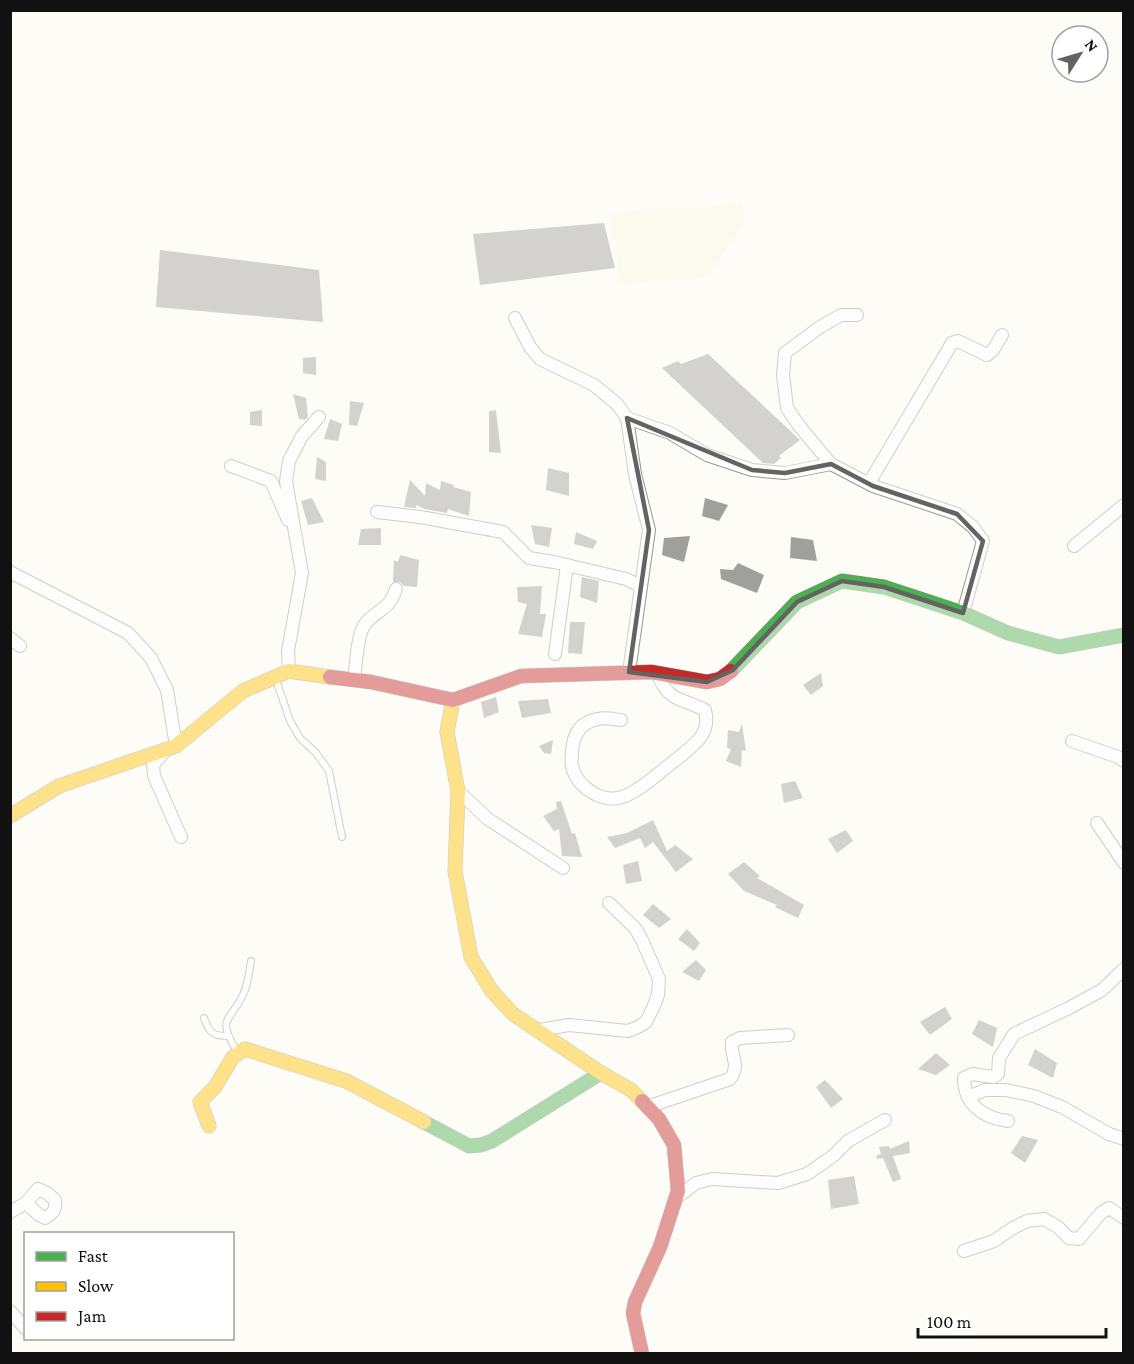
<svg xmlns="http://www.w3.org/2000/svg" width="1134" height="1364" font-family="'Crimson Pro',serif">
<rect width="100%" height="100%" fill="#fdfcf7"/>
<polygon fill="#faf7e3" points="742,203 745,222 708,276 620,285 611,213"/>
<g fill="#a19f9c">
<polygon points="604,223 615,268 480,285 473,234"/>
<polygon points="160,250 319,270 323,322 156,307"/>
<polygon points="708,354 800,440 779,456 781,458 774,464 763,463 662,368 678,361 681,364"/>
<polygon points="316,357 316,375 303,373 303,358"/>
<polygon points="293,394 306,398 308,417 305,420 299,419"/>
<polygon points="350,401 364,403 357,426 349,425"/>
<polygon points="262,410 262,426 250,425 250,412"/>
<polygon points="496,410 501,453 489,452 489,411"/>
<polygon points="330,419 342,424 338,441 324,439"/>
<polygon points="317,457 326,462 326,481 315,479"/>
<polygon points="548,468 569,473 569,496 546,490"/>
<polygon points="410,480 425,496 426,483 440,490 441,481 454,485 453,487 471,492 469,516 448,509 447,513 425,509 416,505 416,508 404,507"/>
<polygon points="312,498 324,522 308,525 301,501"/>
<polygon points="705,498 728,505 719,521 702,516"/>
<polygon points="531,525 552,528 549,547 535,544"/>
<polygon points="381,528 381,545 358,545 361,529"/>
<polygon points="576,532 597,541 593,549 574,544"/>
<polygon points="690,536 684,562 662,555 664,538"/>
<polygon points="791,537 813,540 817,561 790,558"/>
<polygon points="400,555 419,560 417,587 404,586 400,582 393,582 394,560 398,562"/>
<polygon points="738,563 764,575 757,593 721,579 720,569 733,570"/>
<polygon points="582,577 599,581 597,603 580,597"/>
<polygon points="542,586 540,614 546,614 542,637 518,634 527,604 518,602 517,587"/>
<polygon points="570,622 585,622 582,654 568,653"/>
<polygon points="821,673 823,686 811,695 803,685"/>
<polygon points="496,697 499,712 484,718 481,702"/>
<polygon points="548,699 551,713 522,718 518,701"/>
<polygon points="742,724 746,751 742,750 741,767 726,761 731,749 727,748 728,730 739,732"/>
<polygon points="553,740 551,754 544,753 539,746"/>
<polygon points="795,781 803,798 784,803 781,784"/>
<polygon points="561,801 572,834 575,833 582,857 562,856 559,829 554,831 543,816 557,809 556,802"/>
<polygon points="653,820 667,851 675,845 693,859 676,872 653,842 645,848 640,838 615,848 607,837 627,833"/>
<polygon points="846,830 853,841 837,853 828,839"/>
<polygon points="638,861 642,881 626,884 623,865"/>
<polygon points="744,862 760,876 757,878 804,905 798,918 775,907 777,905 744,891 728,874"/>
<polygon points="653,904 671,919 659,928 643,915"/>
<polygon points="687,929 700,943 694,951 678,939"/>
<polygon points="696,960 706,970 699,981 682,972"/>
<polygon points="945,1007 952,1019 930,1035 920,1022"/>
<polygon points="979,1020 997,1028 993,1047 972,1034"/>
<polygon points="1035,1049 1057,1063 1053,1078 1028,1065"/>
<polygon points="936,1053 950,1065 936,1075 918,1069"/>
<polygon points="825,1080 843,1099 831,1108 816,1087"/>
<polygon points="1022,1136 1038,1140 1025,1163 1011,1153"/>
<polygon points="909,1141 910,1153 893,1156 901,1179 893,1182 883,1158 877,1159 876,1156 881,1154 879,1147 889,1146 890,1149"/>
<polygon points="854,1176 859,1204 831,1209 828,1180"/>
</g>
<g fill="none" stroke-linecap="round" stroke-linejoin="round">
<defs>
<g id="lane">
<polyline points="276,680 290,721 300,738 316,753 329,771 342,837"/>
<path d="M204 1018C209 1033 213 1036 228 1036"/>
<path d="M236 1050C217 1017 229 1023 243 995 248 984 249 973 251 961"/>
</g>
<g id="street">
<polyline points="857,315 841,315 820,327 785,353 783,375 787,408 800,427 831,464 873,486 957,514 973,527 983,541 963,613"/>
<polyline points="515,318 530,347 540,359 594,385 617,404 627,418 670,433 707,455 752,470 785,473 831,464"/>
<polyline points="627,418 635,474 649,530 629,672"/>
<polyline points="231,466 271,481 288,520"/>
<polyline points="869,483 952,343 958,341 987,355 993,350 1002,335"/>
<polyline points="377,512 420,517 503,532 529,558 554,562 626,579 640,586"/>
<polyline points="1074,546 1124,505"/>
<polyline points="10,572 128,633 151,658 167,690 176,746"/>
<polyline points="10,638 20,646"/>
<polyline points="555,654 567,565"/>
<polyline points="289,671 288,651 302,573 286,481 289,461 302,436 319,417"/>
<path d="M354 680C356 666 357 634 365 624 377 609 389 611 396 589"/>
<path d="M621 720C613 719 605 717 598 719 580 722 573 735 572 752 572 756 571 762 572 766 577 788 604 805 625 796 644 788 662 770 678 758 695 744 711 734 705 710 680 697 669 703 657 673"/>
<polyline points="1072,741 1118,757 1124,761"/>
<polyline points="165,751 153,765 154,776 181,837"/>
<polyline points="458,791 488,819 563,868"/>
<polyline points="1097,823 1124,863"/>
<polyline points="539,1030 569,1025 628,1031 638,1027 646,1022 653,1008 658,995 659,979 642,940 635,928 609,903"/>
<polyline points="968,1097 985,1090 1006,1090 1034,1096 1062,1107 1109,1134 1124,1139"/>
<path d="M647 1107 730 1079C741 1065 730 1056 732 1042L740 1038 788 1035"/>
<path d="M1008 1121C984 1118 964 1105 964 1078L973 1074 993 1077 998 1074 999 1058 1014 1034 1069 1008 1102 990 1124 969"/>
<polyline points="675,1199 696,1183 712,1179 778,1183 807,1174 833,1156 848,1141 885,1120"/>
<path d="M10 1212 26 1203 38 1189 47 1193 55 1200C56 1209 54 1213 45 1218L39 1215 26 1203"/>
<polyline points="964,1251 994,1241 1013,1228 1027,1221 1044,1219 1058,1227 1069,1238 1079,1239 1101,1213 1109,1208 1124,1218"/>
<polyline points="10,1311 26,1329"/>
</g>
<g id="fast">
<polyline points="731,671 797,602 842,581 884,587 963,613 1008,633 1059,647 1124,635"/>
<polyline points="424,1122 469,1146 481,1145 492,1141 601,1073"/>
</g>
<g id="slow">
<polyline points="453,700 447,732 458,791 455,871 471,957 491,990 513,1014 601,1073 631,1090 642,1101"/>
<polyline points="10,816 59,786 176,746 243,691 289,671 330,677"/>
<polyline points="209,1126 200,1102 215,1087 233,1057 245,1049 346,1081 424,1122"/>
</g>
<g id="jam">
<polyline points="330,677 371,682 453,700 521,676 651,672 707,682 720,679 731,671"/>
<polyline points="642,1101 659,1119 674,1145 678,1191 660,1247 635,1302 633,1313 642,1354"/>
</g>
</defs>
<use href="#lane" stroke="#979795" stroke-width="8"/>
<use href="#street" stroke="#979795" stroke-width="14"/>
<use href="#fast" stroke="#8e8d8b" stroke-width="15"/>
<use href="#slow" stroke="#8e8d8b" stroke-width="15"/>
<use href="#jam" stroke="#8e8d8b" stroke-width="15"/>
<use href="#lane" stroke="#fffffe" stroke-width="6"/>
<use href="#street" stroke="#fffffe" stroke-width="12"/>
<use href="#fast" stroke="#4caf50" stroke-width="14"/>
<use href="#slow" stroke="#ffc107" stroke-width="14"/>
<use href="#jam" stroke="#c62828" stroke-width="14"/>
</g>
<path d="M0 0H1134V1364H0ZM627 418 752 470 785 473 831 464 873 486 957 514 983 541 963 613 884 587 842 581 797 602 733 670 707 682 629 672 649 530Z" fill="#fdfcf7" fill-opacity=".55" fill-rule="evenodd"/>
<path fill="none" stroke="#646362" stroke-width="4.5" stroke-linejoin="round" d="M627 418 752 470 785 473 831 464 873 486 957 514 983 541 963 613 884 587 842 581 797 602 733 670 707 682 629 672 649 530Z"/>
<rect width="1134" height="1364" fill="none" stroke="#111111" stroke-width="24"/>
<rect x="24" y="1232" width="210" height="108" fill="#ffffff" stroke="#a0a0a0" stroke-width="1.5"/>
<rect x="36" y="1252" width="30" height="9" fill="#4caf50" stroke="#a0a0a0" stroke-width="1.5"/>
<text x="78" y="1262" font-size="18" fill="#111111">Fast</text>
<rect x="36" y="1282" width="30" height="9" fill="#ffc107" stroke="#a0a0a0" stroke-width="1.5"/>
<text x="78" y="1292" font-size="18" fill="#111111">Slow</text>
<rect x="36" y="1312" width="30" height="9" fill="#c62828" stroke="#a0a0a0" stroke-width="1.5"/>
<text x="78" y="1322" font-size="18" fill="#111111">Jam</text>
<g transform="translate(1080 54) rotate(53)"><circle r="28" fill="#ffffff" stroke="#a0a0a0" stroke-width="1.5"/>
<path d="M0-4.5L10 22L0 15L-10 22Z" fill="#646362"/>
<text y="-9" font-size="16" font-weight="bold" text-anchor="middle" fill="#111111">N</text>
</g>
<path d="M918 1328v9h188v-9" fill="none" stroke="#111111" stroke-width="3"/>
<text x="927" y="1328" font-size="18" fill="#111111" stroke="#ffffff" stroke-width="4.5" paint-order="stroke">100 m</text>
</svg>
